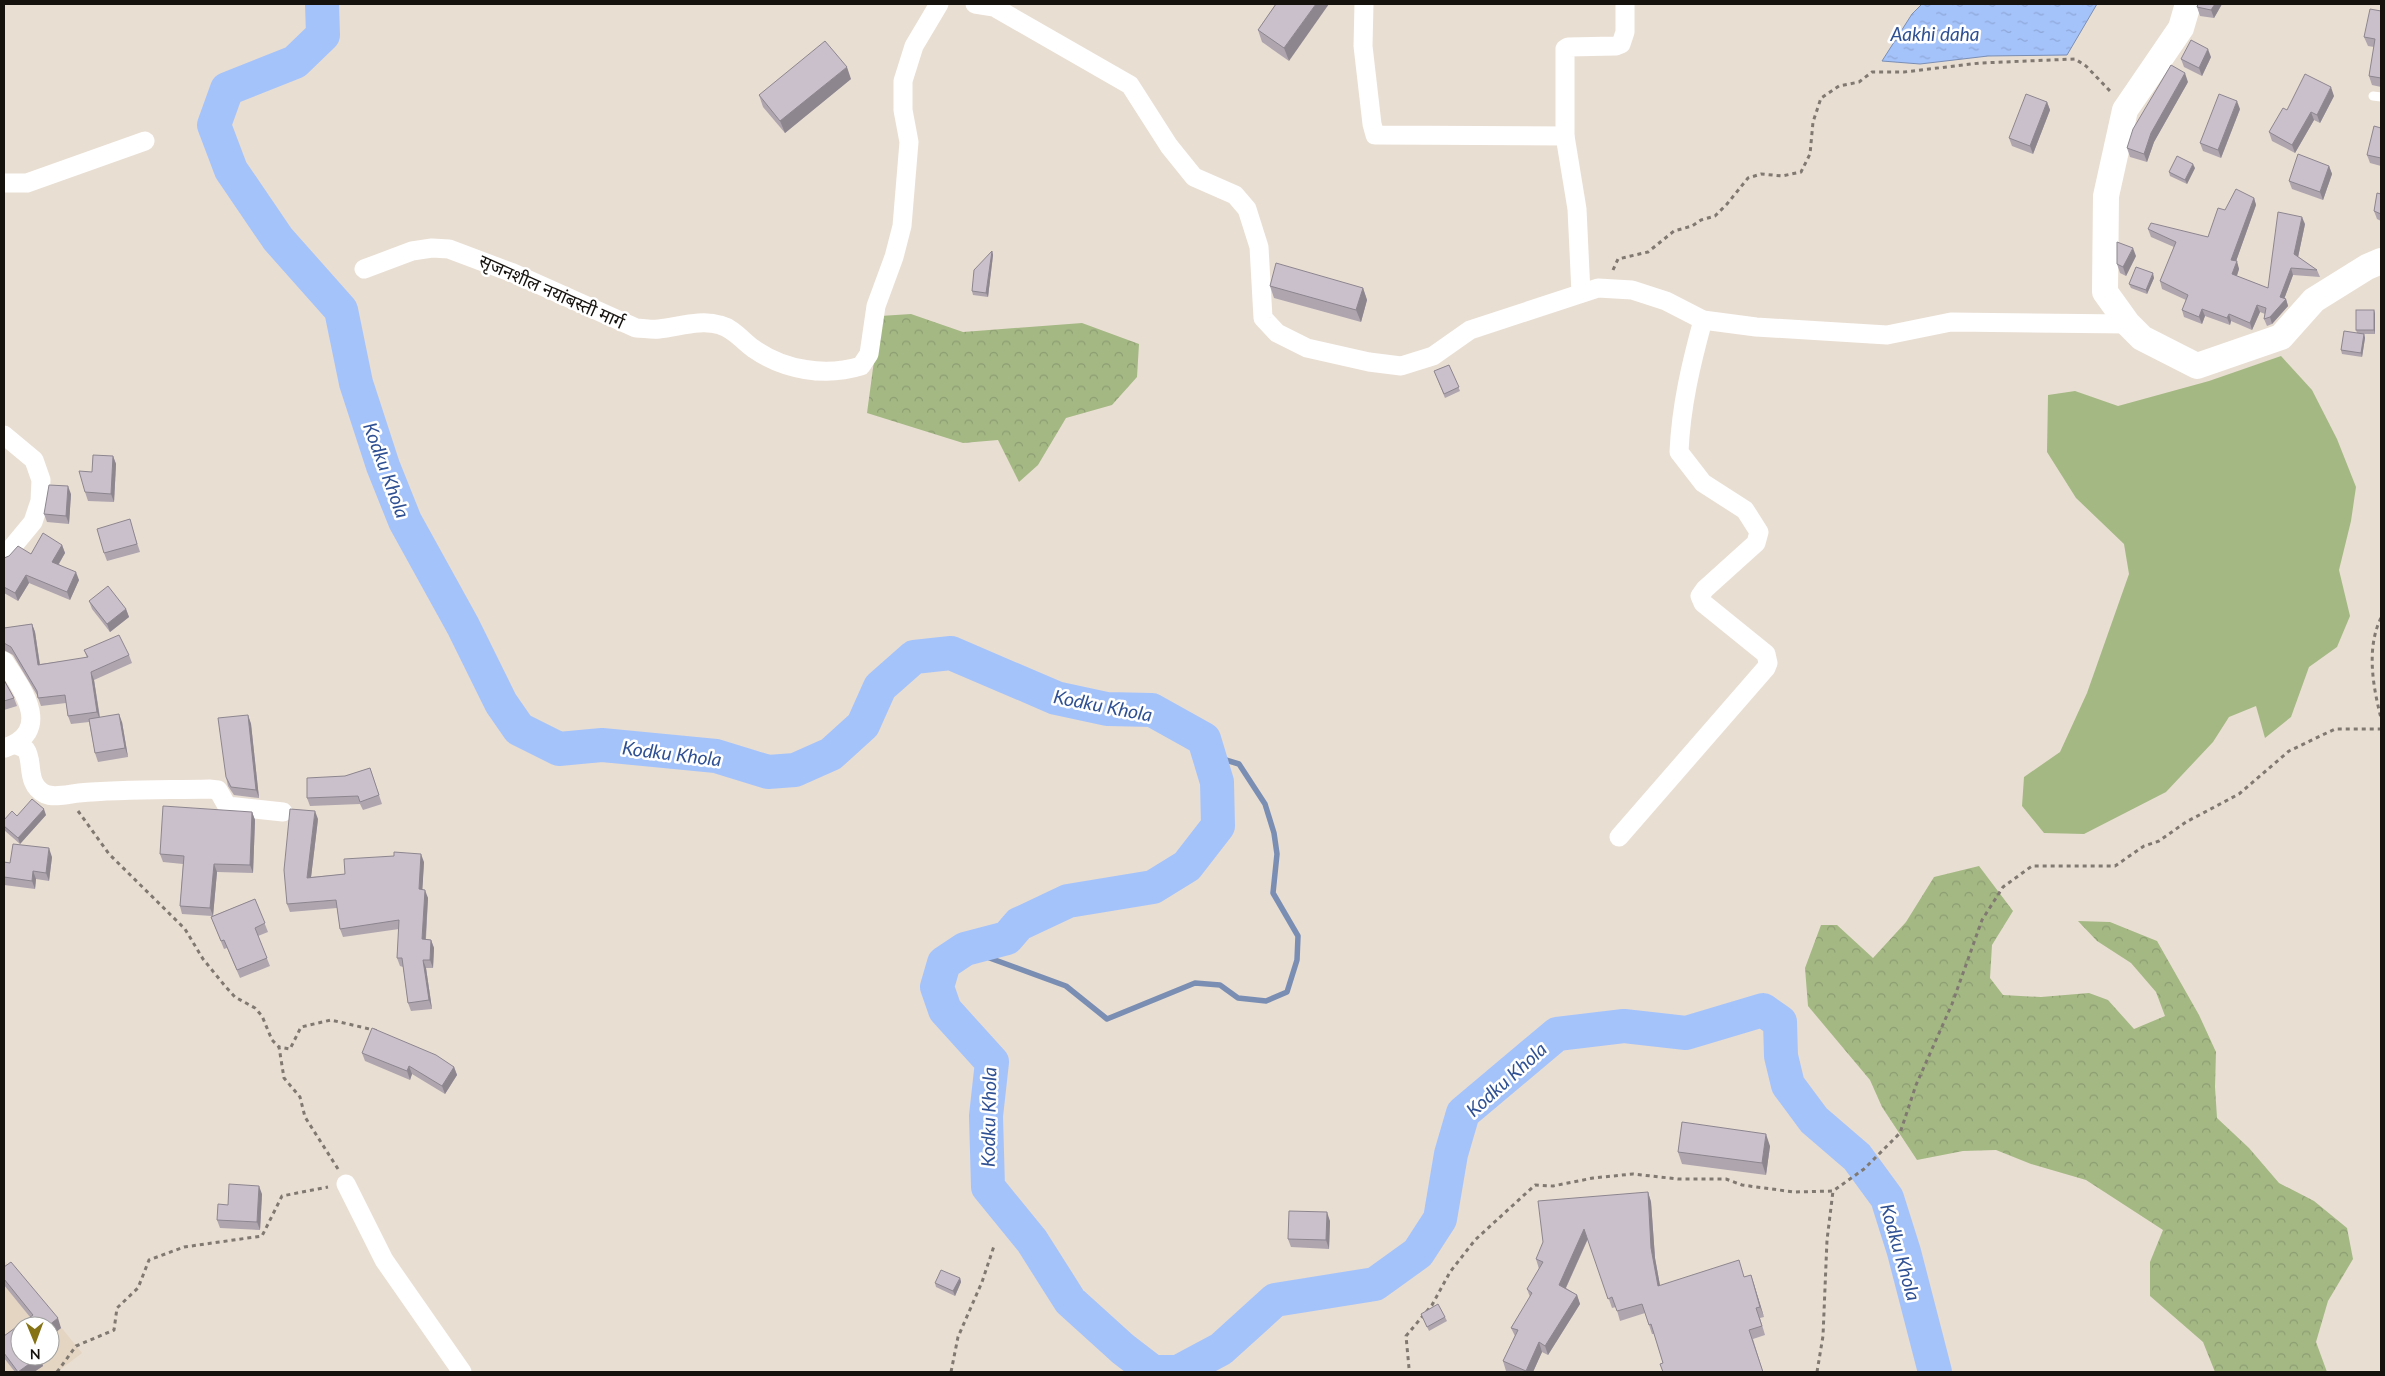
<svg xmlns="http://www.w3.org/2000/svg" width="2385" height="1376" font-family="Lato,'Noto Sans Devanagari',sans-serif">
<defs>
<pattern id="forest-crowns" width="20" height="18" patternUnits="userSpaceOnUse" patternTransform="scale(1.25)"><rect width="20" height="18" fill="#a4b884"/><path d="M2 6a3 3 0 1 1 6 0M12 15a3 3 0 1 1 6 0" fill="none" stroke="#8c9d71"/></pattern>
<pattern id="water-ripples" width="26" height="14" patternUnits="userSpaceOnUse" patternTransform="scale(1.25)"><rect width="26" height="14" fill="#a5c3fb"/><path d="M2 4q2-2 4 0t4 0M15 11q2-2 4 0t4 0" fill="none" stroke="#8da6d6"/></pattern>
</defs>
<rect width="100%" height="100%" fill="#e9ded2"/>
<path fill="#e4d4c2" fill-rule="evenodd" d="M4 1261 15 1271 82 1353 57 1372H4ZM20 1326H50V1356H20Z"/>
<polygon fill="#a4b884" points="2281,356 2312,390 2337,439 2356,487 2351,521 2339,570 2350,616 2337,647 2309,667 2291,717 2265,738 2256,706 2229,717 2213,742 2166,792 2084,834 2044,833 2022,806 2024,777 2060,752 2087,693 2129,574 2124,544 2076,498 2047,452 2048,395 2075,391 2118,406 2209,381"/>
<g fill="url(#forest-crowns)">
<polygon points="911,314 963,332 1082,323 1139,344 1137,377 1112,405 1066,418 1038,465 1019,482 998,440 963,443 867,413 880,316"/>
<polygon points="1979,866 2013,911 1992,945 1990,978 2003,995 2041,997 2089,993 2108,1000 2134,1029 2165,1016 2156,992 2131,963 2097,941 2078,921 2110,922 2157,941 2199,1015 2216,1052 2215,1087 2217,1118 2249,1148 2279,1183 2314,1201 2347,1228 2353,1259 2328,1301 2316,1342 2327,1372 2215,1372 2203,1342 2150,1296 2150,1262 2163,1230 2086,1180 2031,1164 1996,1150 1963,1151 1917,1160 1882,1107 1870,1080 1808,1006 1805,968 1821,925 1837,925 1873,958 1906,922 1934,877"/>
</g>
<polygon fill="url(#water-ripples)" stroke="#7a8eb4" points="1922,4 2097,4 2067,55 1988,56 1920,64 1882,61 1912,14"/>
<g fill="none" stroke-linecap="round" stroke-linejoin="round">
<polyline stroke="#7a8eb4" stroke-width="5.5" points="965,949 1066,986 1107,1019 1195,983 1220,985 1238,998 1266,1001 1287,992 1297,960 1298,936 1273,893 1277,854 1274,833 1265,804 1239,764 1209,755"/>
<polyline stroke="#a5c3fb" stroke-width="34" points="322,4 323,35 295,62 227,89 214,125 231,170 278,239 341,310 356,383 383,466 405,521 463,626 501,703 519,729 559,749 602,745 716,756 768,772 795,770 831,754 863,725 880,687 914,657 951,653 1056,698 1107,709 1152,710 1204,739 1217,782 1218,826 1187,866 1153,887 1068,901 1019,924 1007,938 965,949 944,963 937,987 945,1010 992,1062 986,1116 988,1187 1032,1241 1070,1301 1123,1349 1153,1372 1178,1372 1221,1349 1275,1300 1375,1284 1418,1253 1440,1219 1451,1154 1463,1113 1557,1034 1624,1026 1686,1033 1763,1010 1780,1022 1781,1056 1788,1085 1814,1120 1857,1157 1887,1198 1904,1252 1935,1372"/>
<g stroke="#807971" stroke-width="3" stroke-dasharray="4 4" stroke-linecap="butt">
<polyline points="1613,270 1618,259 1648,252 1674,231 1692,226 1701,220 1715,216 1727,204 1748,178 1761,174 1782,176 1801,172 1810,154 1813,122 1821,98 1839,86 1859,82 1872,72 1904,72 1980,63 2075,59 2086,66 2111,92"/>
<path d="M2381 618C2366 648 2373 687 2381 718"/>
<polyline points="78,811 109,854 185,929 203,959 225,986 235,997 255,1008 262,1016 272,1040 279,1047"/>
<polyline points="338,1169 305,1117 300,1097 284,1078 279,1047 290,1049 301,1027 331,1020 378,1031"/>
<polyline points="1409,1368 1406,1336 1432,1305 1450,1272 1475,1240 1535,1185 1553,1186 1593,1178 1633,1174 1678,1179 1726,1179 1742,1185 1794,1192 1833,1191 1864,1169 1900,1133 1916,1085 1952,1004 1982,920 2003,887 2032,866 2115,866 2144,846 2159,841 2186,822 2239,794 2289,751 2335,729 2381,729"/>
<polyline points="57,1372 76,1346 114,1330 117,1308 138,1288 149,1260 184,1247 262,1236 282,1196 328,1187"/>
<polyline points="951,1372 958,1337 982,1282 994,1246"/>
<polyline points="1817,1372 1823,1336 1827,1240 1833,1191"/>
</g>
<polyline stroke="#fff" stroke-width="9" points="2373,96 2381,97"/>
<g stroke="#fff" stroke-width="19">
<polyline points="975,4 994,7 1130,85 1169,146 1194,177 1235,195 1247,209 1259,247 1263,318 1277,333 1307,348 1369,362 1401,366 1433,356 1470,330 1598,288 1632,290 1666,301 1703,320 1756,327 1887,335 1951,322 2128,324"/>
<polyline points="1364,4 1363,46 1372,124 1375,135 1565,136"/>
<polyline points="4,183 27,183 145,141"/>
<path d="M364 269 412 251 432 248 449 249 513 273 636 328C643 328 652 330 659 329 679 327 700 319 720 325 735 329 742 341 754 349 784 370 825 377 861 366L869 354 876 306 894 257 902 226 909 142 903 110V81L914 46 939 4"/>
<polyline points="1581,293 1577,209 1565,136 1565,49 1568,47 1616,46 1621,44 1625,32 1625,4"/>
<polyline points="4,435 34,460 41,480 40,501 33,522 4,557"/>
<path d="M4 661C23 690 53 731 5 748"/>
<path d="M16 745C19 746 24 748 26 750 34 761 25 784 45 794 54 798 69 794 79 793 122 789 165 790 209 789L218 790 227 806 283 812"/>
<path d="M1619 837 1766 668 1768 663 1766 654 1703 603 1700 596 1705 589 1756 543 1759 532 1745 510 1703 483 1679 452C1681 406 1691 364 1703 320"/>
<polyline points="346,1184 384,1260 462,1372"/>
</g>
<polyline stroke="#fff" stroke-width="26" points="2188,4 2181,28 2125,110 2106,196 2105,292 2128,324 2142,338 2197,366 2281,337 2314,300 2367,267 2381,261"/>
</g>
<g fill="#aea5af">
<polygon points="1276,4 1289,61 1262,42 1258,30"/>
<polygon points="2198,4 2222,4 2214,18 2200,16 2197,7"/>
<polygon points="2381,11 2381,87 2372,85 2369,76 2374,47 2368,46 2364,37"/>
<polygon points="2211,57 2202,76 2184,67 2181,59"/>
<polygon points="851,79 785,133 763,107 759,95"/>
<polygon points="2188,82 2154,142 2147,162 2130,157 2127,148"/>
<polygon points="2334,96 2320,123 2314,120 2295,153 2272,141 2269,132 2287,110"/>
<polygon points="2047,102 2050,110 2033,154 2012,146 2009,138"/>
<polygon points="2240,109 2221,158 2203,151 2200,143"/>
<polygon points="2381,128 2381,166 2370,163 2367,155"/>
<polygon points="2329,166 2332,174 2323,200 2292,189 2289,181"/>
<polygon points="2195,168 2187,184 2170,176 2169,172"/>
<polygon points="2381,194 2381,221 2377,219 2374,211"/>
<polygon points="2254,198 2256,205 2236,261 2239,269 2237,276 2268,288 2305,224 2298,257 2317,270 2320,277 2293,275 2284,299 2286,299 2288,306 2272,324 2267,326 2264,319 2265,314 2260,312 2252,330 2231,321 2230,325 2205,316 2202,324 2184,317 2182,310 2186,300 2162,289 2160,281 2174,247 2151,237 2148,229 2208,237 2225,210"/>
<polygon points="992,251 993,255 988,297 973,295 972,291"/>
<polygon points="2136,256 2126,276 2120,273 2117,264"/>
<polygon points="2154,278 2147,294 2131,288 2129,284"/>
<polygon points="1270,286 1363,288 1367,300 1361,322 1274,298"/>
<polygon points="2374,310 2375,314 2375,334 2364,334 2365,338 2362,357 2342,354 2341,350 2357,333 2356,330"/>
<polygon points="1449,365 1460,391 1445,398 1434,371"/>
<polygon points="113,456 116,464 114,502 88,501 85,492 92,472"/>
<polygon points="71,494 69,524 47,522 44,514"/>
<polygon points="132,527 140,552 107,561 104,553"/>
<polygon points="62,545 65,553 59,564 79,580 70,600 29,583 18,601 4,593 4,558 31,554"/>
<polygon points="89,601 126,609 129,617 110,632 92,609"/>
<polygon points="32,624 35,632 40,664 87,658 84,650 129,655 132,663 94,680 100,717 122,722 128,757 98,762 95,753 89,722 71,724 68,716 66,703 41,706 37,695 13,655 4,650 4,628"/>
<polygon points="4,680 14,698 17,706 4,710"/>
<polygon points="248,715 251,724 259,798 234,795 228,786 226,777"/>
<polygon points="370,768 382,804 363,810 360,804 310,806 307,798 345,776"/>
<polygon points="252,812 255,820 253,873 217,872 213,916 255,899 268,932 258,936 270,966 240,978 227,948 224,949 211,917 212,916 182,914 180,906 183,864 163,862 160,854"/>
<polygon points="46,815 20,844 4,830 4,820 17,816"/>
<polygon points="318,819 311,877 345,874 424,862 422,889 428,898 426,939 431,940 434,948 433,968 426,968 432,1009 411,1011 408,1003 403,967 400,966 397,958 399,929 343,937 340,929 337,908 290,912 287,904"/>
<polygon points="52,857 49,881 36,879 35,889 4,885 4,862 10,863"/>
<polygon points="362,1053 454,1067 457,1075 445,1094 412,1074 410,1080 365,1061"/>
<polygon points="1770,1146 1766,1175 1682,1164 1678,1152"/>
<polygon points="1648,1192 1651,1202 1655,1258 1660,1286 1745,1277 1751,1275 1764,1317 1760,1318 1765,1335 1753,1339 1763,1372 1663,1372 1663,1363 1654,1334 1652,1334 1645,1313 1620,1321 1616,1307 1612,1308 1588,1239 1566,1288 1577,1295 1580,1304 1548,1355 1542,1352 1533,1372 1510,1372 1506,1371 1503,1361 1515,1336 1511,1328 1530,1297 1527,1289 1539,1269 1536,1259"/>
<polygon points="262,1194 260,1230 220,1228 217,1220 228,1205"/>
<polygon points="1330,1221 1329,1249 1291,1247 1288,1239"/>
<polygon points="4,1267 61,1328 50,1337 50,1326 20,1326 43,1366 34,1372 15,1372 4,1358 4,1336 30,1317 4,1285"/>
<polygon points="960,1278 961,1282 955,1296 936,1287 935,1283"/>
<polygon points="1421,1314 1445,1317 1447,1321 1429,1331"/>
</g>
<g fill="#8d868f">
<polygon points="1316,4 1329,4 1289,61 1284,48"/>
<polygon points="2215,4 2222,4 2214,18 2211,10"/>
<polygon points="2208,49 2211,57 2202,76 2199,68"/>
<polygon points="847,67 851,79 785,133 780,121"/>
<polygon points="2185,73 2188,82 2154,142 2147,162 2144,154 2151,133"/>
<polygon points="2331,87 2334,96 2320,123 2317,115"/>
<polygon points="2237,101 2240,109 2221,158 2218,150"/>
<polygon points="2047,102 2050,110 2033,154 2030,146"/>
<polygon points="2311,112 2314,120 2295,153 2292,145"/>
<polygon points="2193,164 2195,168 2187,184 2185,180"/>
<polygon points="2329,166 2332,174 2323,200 2320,192"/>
<polygon points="2254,198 2256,205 2234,267 2231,260"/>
<polygon points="2302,217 2305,224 2297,262 2294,254"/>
<polygon points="2133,248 2136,256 2126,276 2123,267"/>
<polygon points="992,251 993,255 988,297 986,293"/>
<polygon points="2237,261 2239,269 2235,281 2232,274"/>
<polygon points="2291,268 2293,275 2283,302 2286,299 2288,306 2272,324 2270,317 2280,297"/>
<polygon points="2153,273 2154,278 2147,294 2146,290"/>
<polygon points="1363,288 1367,300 1361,322 1356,310"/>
<polygon points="2257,305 2260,312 2252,330 2250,323"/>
<polygon points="2202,309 2205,316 2202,324 2199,317"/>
<polygon points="2374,310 2375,314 2375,334 2374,330"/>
<polygon points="2229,314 2231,321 2230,325 2227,318"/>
<polygon points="2364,334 2365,338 2362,357 2361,353"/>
<polygon points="113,456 116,464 114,502 111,494"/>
<polygon points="68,486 71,494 69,524 66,516"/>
<polygon points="62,545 65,553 55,570 52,562"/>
<polygon points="76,572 79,580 70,600 67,592"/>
<polygon points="26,575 29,583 18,601 15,593"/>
<polygon points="126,609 129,617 110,632 107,624"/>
<polygon points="32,624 35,632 41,673 38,665"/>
<polygon points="91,672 94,680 100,720 97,712"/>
<polygon points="119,714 122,722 128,757 125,748"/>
<polygon points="248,715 251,724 259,798 256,790"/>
<polygon points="44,809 46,815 20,844 18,838"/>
<polygon points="315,811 318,819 310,886 307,878"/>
<polygon points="252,812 255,820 253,873 250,865"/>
<polygon points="49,848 52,857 49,881 46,873"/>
<polygon points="421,854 424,862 422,897 419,889"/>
<polygon points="214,864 217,872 213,916 210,908"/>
<polygon points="33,871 36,879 35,889 32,881"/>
<polygon points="425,890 428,898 425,947 422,939"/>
<polygon points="431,940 434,948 433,968 430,960"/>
<polygon points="423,960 426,968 432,1009 429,1000"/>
<polygon points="409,1066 412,1074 410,1080 407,1071"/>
<polygon points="454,1067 457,1075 445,1094 442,1086"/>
<polygon points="1766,1134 1770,1146 1766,1175 1762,1163"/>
<polygon points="259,1186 262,1194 260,1230 257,1222"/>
<polygon points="1648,1192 1651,1202 1655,1258 1662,1296 1658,1286 1651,1248"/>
<polygon points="1327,1212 1330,1221 1329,1249 1326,1240"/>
<polygon points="1584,1229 1588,1238 1563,1294 1559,1285"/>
<polygon points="1751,1275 1754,1284 1764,1317 1760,1307"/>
<polygon points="960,1278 961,1282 955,1296 953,1291"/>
<polygon points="1577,1295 1580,1304 1548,1355 1545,1346"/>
<polygon points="58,1318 61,1328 50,1337 50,1326 48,1326"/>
<polygon points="1539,1342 1542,1352 1533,1372 1526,1372 1526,1371"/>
<polygon points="40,1356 43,1366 34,1372 18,1372"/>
</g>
<g fill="#cac0cc" stroke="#8d868f">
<polygon points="1276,4 1316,4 1284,48 1258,30"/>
<polygon points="2198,4 2215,4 2211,10 2197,7"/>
<polygon points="2370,9 2381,11 2381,78 2369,76 2375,39 2364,37"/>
<polygon points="2191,40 2208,49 2199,68 2181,59"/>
<polygon points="825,41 847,67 780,121 759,95"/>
<polygon points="2171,65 2185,73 2151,133 2144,154 2127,148 2133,129"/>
<polygon points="2305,74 2331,87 2317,115 2311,112 2292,145 2269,132 2283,108 2287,110"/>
<polygon points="2026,94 2047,102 2030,146 2009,138"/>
<polygon points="2219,94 2237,101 2218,150 2200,143"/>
<polygon points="2374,126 2381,128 2381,158 2367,155"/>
<polygon points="2298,154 2329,166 2320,192 2289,181"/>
<polygon points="2177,156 2193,164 2185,180 2169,172"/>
<polygon points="2236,189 2254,198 2231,260 2237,261 2232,274 2268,288 2278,212 2302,217 2294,254 2317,270 2291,268 2280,297 2286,299 2270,317 2264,319 2266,308 2257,305 2250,323 2229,314 2227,318 2202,309 2199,317 2182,310 2188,295 2160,281 2176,242 2148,229 2151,223 2208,237 2218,208 2225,210"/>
<polygon points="2377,193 2381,194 2381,214 2374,211"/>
<polygon points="2117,242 2133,248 2123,267 2117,264"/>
<polygon points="992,251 986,293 972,291 974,270"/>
<polygon points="1276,263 1363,288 1356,310 1270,286"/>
<polygon points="2136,267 2153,273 2146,290 2129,284"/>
<rect x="2356" y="310" width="18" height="20"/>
<polygon points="2344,331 2364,334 2361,353 2341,350"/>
<polygon points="1449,365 1459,387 1444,394 1434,371"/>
<polygon points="93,455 113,456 111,494 85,492 79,471 92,472"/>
<polygon points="49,485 68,486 66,516 44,514"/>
<polygon points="130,519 137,544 104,553 97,529"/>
<polygon points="43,533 62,545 52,562 76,572 67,592 26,575 15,593 4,587 4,558 9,556 18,546 31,554"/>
<polygon points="108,586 126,609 107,624 89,601"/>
<polygon points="32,624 38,665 88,657 84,650 119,635 129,655 91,672 97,712 68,716 65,695 38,698 37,691 11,647 4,643 4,628"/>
<polygon points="4,680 14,698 4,701"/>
<polygon points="119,714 125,748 95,753 89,719"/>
<polygon points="248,715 256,790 231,787 226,777 218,718"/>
<polygon points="370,768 379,795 360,802 358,796 307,798 307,778 345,776"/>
<polygon points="32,799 44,809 18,838 4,826 4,820 12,811 17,816"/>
<polygon points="163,806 252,812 250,865 214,864 210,908 180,906 184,856 160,854"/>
<polygon points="290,809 315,811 307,878 345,874 344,859 394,856 394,852 421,854 419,889 425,890 422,939 431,940 430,960 423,960 429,1000 408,1003 402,958 397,958 399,920 340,929 336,900 287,904 284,870"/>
<polygon points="13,844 49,848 46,873 33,871 32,881 4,877 4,862 10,863"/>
<polygon points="255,899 265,923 255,928 267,958 237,970 224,940 221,941 211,917"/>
<polygon points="372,1028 436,1055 454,1067 442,1086 409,1066 407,1071 362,1053"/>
<polygon points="1682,1122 1766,1134 1762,1163 1678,1152"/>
<polygon points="229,1184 259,1186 257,1222 217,1220 218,1204 228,1205"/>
<polygon points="1648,1192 1651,1248 1658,1286 1739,1260 1744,1277 1751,1275 1760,1307 1756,1308 1762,1326 1749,1330 1763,1372 1663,1372 1660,1364 1663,1363 1651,1324 1649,1325 1642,1304 1617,1311 1612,1297 1608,1299 1584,1229 1559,1285 1577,1295 1545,1346 1539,1342 1526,1371 1503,1361 1518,1330 1511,1328 1532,1293 1527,1289 1543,1262 1536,1259 1543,1242 1538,1201"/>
<polygon points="1289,1211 1327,1212 1326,1240 1288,1239"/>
<polygon points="11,1262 58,1318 48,1326 20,1326 20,1356 40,1356 18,1372 4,1353 4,1336 33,1315 4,1279 4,1267"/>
<polygon points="941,1270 960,1278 953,1291 935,1283"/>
<polygon points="1438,1304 1445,1317 1427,1327 1421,1314"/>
</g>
<g text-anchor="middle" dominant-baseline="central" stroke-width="5" stroke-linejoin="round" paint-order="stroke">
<g font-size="18" fill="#15120e" stroke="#fff">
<text transform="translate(552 291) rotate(24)">सृजनशील नयांबस्ती मार्ग</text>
</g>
<g font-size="19" font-style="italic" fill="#2f5193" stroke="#fff">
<text x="1935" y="33">Aakhi daha</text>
<text transform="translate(387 470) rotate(70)">Kodku Khola</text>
<text transform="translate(1103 705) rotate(11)">Kodku Khola</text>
<text transform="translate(672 753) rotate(7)">Kodku Khola</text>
<text transform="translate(1506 1079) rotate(-42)">Kodku Khola</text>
<text transform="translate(988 1117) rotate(-89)">Kodku Khola</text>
<text transform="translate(1901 1252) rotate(74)">Kodku Khola</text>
</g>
</g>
<rect width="2385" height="1376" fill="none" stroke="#15120e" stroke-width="10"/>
<g transform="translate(35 1341) rotate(179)"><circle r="24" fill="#ffffff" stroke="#a1a09f"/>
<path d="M0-4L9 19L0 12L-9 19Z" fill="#857315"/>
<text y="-8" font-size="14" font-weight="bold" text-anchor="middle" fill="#15120e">N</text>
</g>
</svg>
